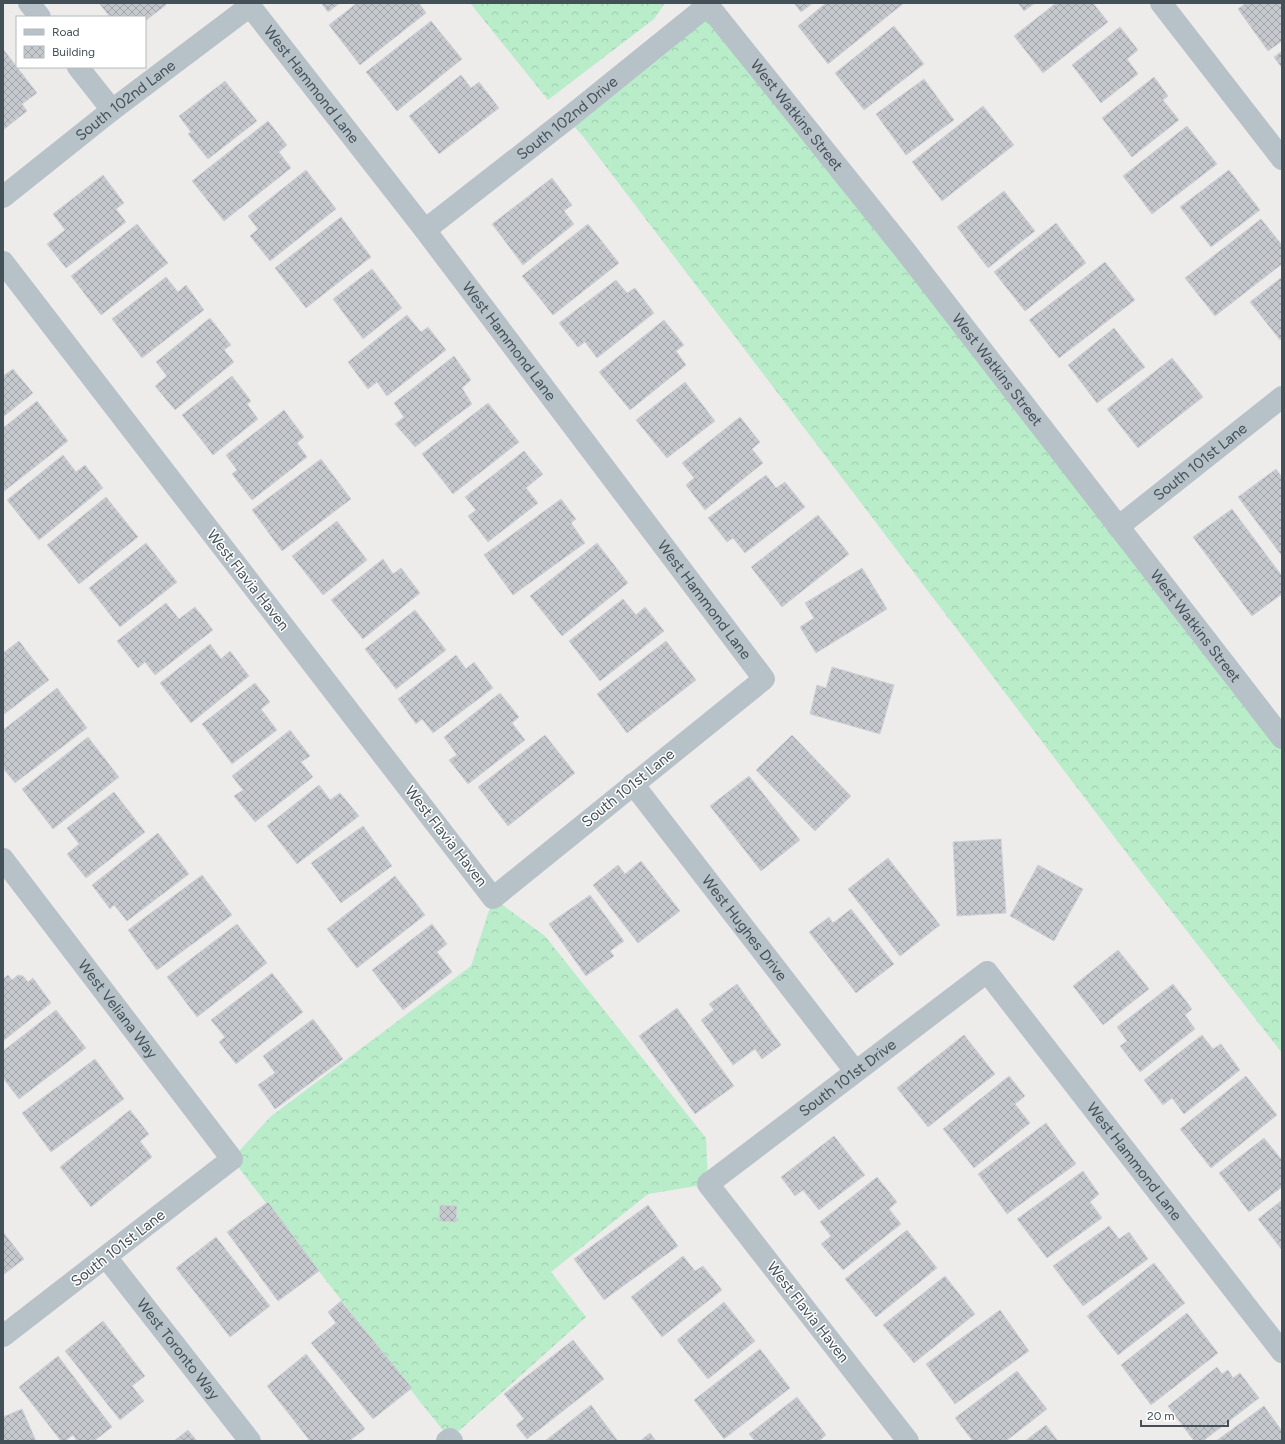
<svg xmlns="http://www.w3.org/2000/svg" width="1285" height="1444" font-family="Figtree,sans-serif">
<defs>
<pattern id="forest-crowns" width="20" height="18" patternUnits="userSpaceOnUse"><rect width="20" height="18" fill="#b9ecc9"/><path d="M2 6a3 3 0 1 1 6 0M12 15a3 3 0 1 1 6 0" fill="none" stroke="#a0ccaf"/></pattern>
<pattern id="building-cross-hatch" width="8" height="8" patternUnits="userSpaceOnUse"><rect width="8" height="8" fill="#c5c9ce"/><path d="M0 0l8 8M0 8l8-8" fill="none" stroke="#a2a6aa"/></pattern>
</defs>
<rect width="100%" height="100%" fill="#eeebeb"/>
<g fill="url(#forest-crowns)">
<polygon points="470,3 665,3 654,19 548,100"/>
<polygon points="708,5 1282,738 1282,1053 1144,876 582,135 567,119"/>
<polygon points="493,898 545,936 706,1138 708,1184 648,1194 551,1272 586,1317 450,1439 421,1403 232,1159 270,1117 471,966"/>
</g>
<g fill="url(#building-cross-hatch)" stroke="#cfd2d7">
<polygon points="99,3 165,3 166,5 145,21 145,17 110,17"/>
<polygon points="321,3 340,3 328,12"/>
<polygon points="357,3 419,3 426,13 360,65 329,25"/>
<polygon points="794,3 813,3 801,12"/>
<polygon points="826,3 904,3 828,64 798,26"/>
<polygon points="1018,3 1035,3 1024,11"/>
<polygon points="1056,3 1093,3 1108,22 1043,73 1014,36"/>
<polygon points="1246,3 1282,3 1282,41 1268,51 1238,9"/>
<polygon points="431,21 462,59 397,111 366,72"/>
<polygon points="894,26 924,64 864,110 835,73"/>
<polygon points="1120,27 1138,50 1127,59 1138,74 1101,103 1072,65"/>
<polygon points="3,49 37,93 22,104 27,111 3,130"/>
<polygon points="1282,51 1282,68 1274,57"/>
<polygon points="461,75 471,88 479,82 499,108 439,154 409,116"/>
<polygon points="1154,77 1168,96 1163,100 1179,120 1132,157 1102,118"/>
<polygon points="924,79 954,120 906,155 876,114"/>
<polygon points="225,81 257,121 208,159 188,134 191,132 179,116"/>
<polygon points="983,106 1014,145 942,201 912,162"/>
<polygon points="268,121 287,145 279,152 291,168 224,221 192,181"/>
<polygon points="1187,126 1217,164 1152,214 1123,176"/>
<polygon points="306,170 336,209 270,261 250,236 258,229 248,216"/>
<polygon points="1229,170 1260,210 1211,247 1180,207"/>
<polygon points="103,175 124,203 116,209 126,222 66,268 47,244 65,230 53,214"/>
<polygon points="552,178 572,205 564,211 574,224 523,265 492,224"/>
<polygon points="1004,191 1035,231 988,268 957,227"/>
<polygon points="341,217 371,257 306,308 275,268"/>
<polygon points="1261,219 1282,245 1282,264 1215,316 1185,278"/>
<polygon points="1056,223 1086,263 1025,311 994,272"/>
<polygon points="137,224 168,263 101,315 71,276"/>
<polygon points="588,224 619,263 553,315 522,276"/>
<polygon points="1105,262 1135,300 1059,358 1029,320"/>
<polygon points="372,269 402,308 363,339 333,299"/>
<polygon points="166,277 178,292 186,285 204,310 142,358 112,319"/>
<polygon points="1282,277 1282,338 1280,340 1250,302"/>
<polygon points="616,280 627,293 635,288 654,313 597,358 585,342 578,347 559,323"/>
<polygon points="407,315 421,332 428,327 446,350 387,396 377,382 368,389 348,362"/>
<polygon points="210,318 231,345 224,350 234,362 175,410 155,386 167,376 156,362"/>
<polygon points="664,320 684,345 676,351 686,365 630,410 599,372"/>
<polygon points="1114,328 1145,367 1097,403 1068,365"/>
<polygon points="454,356 471,380 462,388 472,404 415,447 395,424 404,417 394,403"/>
<polygon points="1172,358 1203,397 1138,448 1107,409"/>
<polygon points="13,369 33,393 3,417 3,376"/>
<polygon points="232,376 251,401 247,404 258,419 213,455 182,415"/>
<polygon points="685,382 715,421 667,458 636,420"/>
<polygon points="37,401 68,441 3,492 3,428"/>
<polygon points="488,403 519,442 453,494 422,454"/>
<polygon points="284,410 304,437 297,443 307,457 252,500 232,474 237,470 226,455"/>
<polygon points="740,417 760,442 752,449 763,463 705,510 686,485 694,478 682,463"/>
<polygon points="524,451 543,474 526,488 538,503 488,542 468,516 476,510 465,497"/>
<polygon points="63,455 76,472 85,465 103,488 39,540 7,500"/>
<polygon points="321,459 351,499 282,551 252,510"/>
<polygon points="1276,469 1282,477 1282,556 1238,497"/>
<polygon points="766,475 776,488 785,482 805,507 745,553 733,538 727,542 708,518"/>
<polygon points="106,497 138,537 79,584 47,545"/>
<polygon points="561,499 576,519 571,523 585,543 513,595 484,555"/>
<polygon points="1232,509 1282,576 1282,594 1252,616 1193,537"/>
<polygon points="818,515 849,554 782,607 751,567"/>
<polygon points="337,521 367,560 323,595 292,556"/>
<polygon points="146,543 177,582 120,627 89,588"/>
<polygon points="597,543 628,583 562,636 530,596"/>
<polygon points="383,559 393,574 401,568 420,593 363,639 331,600"/>
<polygon points="862,568 887,609 816,653 800,627 814,618 805,603"/>
<polygon points="623,599 636,615 645,607 664,631 600,681 569,641"/>
<polygon points="166,603 179,619 195,607 213,630 155,675 145,662 138,668 117,641"/>
<polygon points="415,610 446,650 396,689 365,649"/>
<polygon points="19,641 49,680 3,715 3,653"/>
<polygon points="666,641 696,680 627,733 597,694"/>
<polygon points="210,644 221,659 230,651 249,676 191,723 160,683"/>
<polygon points="456,655 466,669 474,662 493,688 433,733 422,719 416,724 398,699"/>
<polygon points="832,667 894,685 880,734 810,714 817,685 826,688"/>
<polygon points="255,683 270,702 261,709 277,730 232,764 202,724"/>
<polygon points="57,688 87,728 15,783 3,768 3,730"/>
<polygon points="500,693 519,717 512,723 525,740 468,784 449,760 457,755 444,737"/>
<polygon points="290,730 310,756 301,762 313,777 255,822 234,796 243,790 232,776"/>
<polygon points="545,735 575,773 508,826 478,787"/>
<polygon points="792,735 851,796 815,831 756,770"/>
<polygon points="88,737 119,777 53,829 22,789"/>
<polygon points="749,776 800,840 761,871 710,806"/>
<polygon points="319,785 330,800 340,793 359,816 297,864 267,826"/>
<polygon points="114,792 145,832 86,878 67,854 79,844 67,828"/>
<polygon points="363,826 392,866 341,903 311,863"/>
<polygon points="158,833 189,874 127,921 114,905 110,909 92,885"/>
<polygon points="1001,839 1006,913 957,916 953,842"/>
<polygon points="888,858 940,925 900,956 848,889"/>
<polygon points="641,861 680,911 638,943 593,885 618,865 625,874"/>
<polygon points="1038,865 1083,889 1054,941 1010,916"/>
<polygon points="202,875 232,915 157,970 128,930"/>
<polygon points="395,876 425,915 357,968 327,929"/>
<polygon points="590,895 624,941 610,951 614,956 586,976 549,924"/>
<polygon points="851,909 894,964 856,993 809,932 829,917 833,923"/>
<polygon points="237,924 267,963 197,1017 167,977"/>
<polygon points="432,924 447,944 437,952 452,972 403,1010 372,970"/>
<polygon points="1118,950 1149,989 1103,1025 1073,986"/>
<polygon points="272,973 303,1012 236,1064 219,1042 225,1037 211,1020"/>
<polygon points="8,975 12,980 18,975 23,976 28,982 33,978 51,1003 3,1041 3,979"/>
<polygon points="737,984 781,1045 762,1059 755,1049 733,1065 701,1020 714,1010 709,1004"/>
<polygon points="1173,984 1192,1009 1185,1015 1195,1029 1140,1072 1120,1046 1127,1041 1117,1027"/>
<polygon points="677,1008 734,1086 695,1114 639,1036"/>
<polygon points="56,1010 86,1048 19,1099 3,1078 3,1051"/>
<polygon points="313,1019 343,1059 275,1109 258,1085 275,1073 263,1056"/>
<polygon points="964,1035 995,1074 928,1127 897,1088"/>
<polygon points="1202,1035 1213,1049 1221,1044 1240,1070 1184,1114 1172,1098 1163,1105 1144,1080"/>
<polygon points="95,1059 124,1099 51,1152 22,1113"/>
<polygon points="1009,1076 1025,1096 1015,1104 1030,1123 974,1168 943,1129"/>
<polygon points="1246,1076 1277,1115 1211,1168 1180,1129"/>
<polygon points="130,1110 149,1134 140,1141 152,1157 91,1207 60,1167"/>
<polygon points="1046,1123 1076,1164 1007,1214 978,1174"/>
<polygon points="834,1136 865,1175 819,1210 803,1190 795,1196 781,1177"/>
<polygon points="1264,1138 1282,1160 1282,1187 1249,1212 1219,1173"/>
<polygon points="1083,1171 1099,1194 1090,1202 1102,1218 1047,1258 1017,1219"/>
<polygon points="877,1177 897,1202 889,1209 901,1224 843,1270 821,1244 831,1236 820,1222"/>
<polygon points="1282,1200 1282,1250 1258,1219"/>
<polygon points="268,1202 319,1271 278,1301 227,1232"/>
<polygon points="440,1205 457,1206 456,1222 439,1221"/>
<polygon points="648,1205 678,1246 604,1300 574,1259"/>
<polygon points="1109,1226 1119,1239 1129,1232 1148,1259 1083,1306 1053,1266"/>
<polygon points="907,1230 937,1268 876,1317 845,1279"/>
<polygon points="3,1232 24,1259 3,1275"/>
<polygon points="216,1237 270,1306 230,1337 176,1268"/>
<polygon points="683,1256 695,1271 703,1266 722,1290 662,1337 631,1297"/>
<polygon points="1154,1263 1185,1303 1118,1355 1087,1316"/>
<polygon points="945,1276 975,1314 914,1363 883,1325"/>
<polygon points="341,1301 412,1388 373,1419 311,1343 336,1323 328,1312"/>
<polygon points="724,1302 755,1341 708,1379 677,1340"/>
<polygon points="1000,1310 1029,1351 955,1404 926,1364"/>
<polygon points="1187,1313 1218,1353 1151,1405 1121,1365"/>
<polygon points="103,1321 145,1376 132,1386 144,1401 120,1420 65,1351"/>
<polygon points="573,1340 604,1379 527,1439 516,1425 524,1419 504,1394"/>
<polygon points="760,1349 790,1388 724,1439 694,1400"/>
<polygon points="306,1354 365,1429 349,1441 310,1441 267,1386"/>
<polygon points="58,1356 112,1427 94,1441 77,1441 73,1435 65,1441 61,1441 19,1387"/>
<polygon points="1217,1367 1222,1374 1228,1370 1233,1378 1240,1373 1259,1398 1203,1441 1194,1441 1168,1406"/>
<polygon points="1017,1371 1047,1409 1006,1441 973,1441 955,1418"/>
<polygon points="797,1397 826,1435 819,1441 755,1441 749,1434"/>
<polygon points="591,1405 618,1441 545,1441"/>
<polygon points="1264,1406 1282,1431 1282,1441 1216,1441"/>
<polygon points="22,1409 36,1441 3,1441 3,1416 3,1417"/>
<polygon points="1046,1425 1058,1441 1025,1441"/>
<polygon points="188,1430 197,1441 174,1441"/>
<polygon points="650,1433 656,1441 640,1441"/>
</g>
<g fill="none" stroke-linecap="round" stroke-linejoin="round">
<g stroke="#b7c1c8" stroke-width="22">
<polyline points="29,3 40,17"/>
<polyline points="1161,3 1282,159"/>
<polyline points="78,67 112,110"/>
<path id="s1" d="M3 197 112 110 250 6 425 230 764 679 493 898 3 262"/>
<path id="s2" d="M425 230 567 119 708 5 903 248 1282 738"/>
<path id="s3" d="M1118 527 1282 397"/>
<path id="s4" d="M633 784 855 1071"/>
<path id="s5" d="M3 859 232 1159 3 1336"/>
<path id="s6" d="M106 1257 250 1441"/>
<polyline points="447,1441 450,1439 452,1441"/>
<path id="s7" d="M908 1441 708 1184 987 972 1282 1352"/>
</g>
</g>
<g text-anchor="middle" dominant-baseline="central" stroke-width="3" stroke-linejoin="round" paint-order="stroke">
<g font-size="15" fill="#445058" stroke="#fff">
<text stroke="none"><textPath href="#s1" startOffset="412">West Hammond Lane</textPath></text>
<text stroke="none"><textPath href="#s1" startOffset="156">South 102nd Lane</textPath></text>
<text stroke="none"><textPath href="#s2" startOffset="503">West Watkins Street</textPath></text>
<text stroke="none"><textPath href="#s2" startOffset="181">South 102nd Drive</textPath></text>
<text stroke="none"><textPath href="#s1" startOffset="736">West Hammond Lane</textPath></text>
<text stroke="none"><textPath href="#s2" startOffset="827">West Watkins Street</textPath></text>
<text stroke="none"><textPath href="#s3" startOffset="105">South 101st Lane</textPath></text>
<text transform="translate(248 580) rotate(52)">West Flavia Haven</text>
<text stroke="none"><textPath href="#s1" startOffset="1060">West Hammond Lane</textPath></text>
<text stroke="none"><textPath href="#s2" startOffset="1151">West Watkins Street</textPath></text>
<text transform="translate(628 788) rotate(-39)">South 101st Lane</text>
<text transform="translate(446 836) rotate(52)">West Flavia Haven</text>
<text stroke="none"><textPath href="#s4" startOffset="182">West Hughes Drive</textPath></text>
<text stroke="none"><textPath href="#s5" startOffset="189">West Veliana Way</textPath></text>
<text stroke="none"><textPath href="#s7" startOffset="501">South 101st Drive</textPath></text>
<text stroke="none"><textPath href="#s7" startOffset="916">West Hammond Lane</textPath></text>
<text transform="translate(118 1248) rotate(-38)">South 101st Lane</text>
<text transform="translate(808 1312) rotate(52)">West Flavia Haven</text>
<text stroke="none"><textPath href="#s6" startOffset="117">West Toronto Way</textPath></text>
</g>
</g>
<rect width="1285" height="1444" fill="none" stroke="#445058" stroke-width="8"/>
<rect x="16" y="16" width="130" height="52" fill="#ffffff" stroke="#b4b9bc"/>
<rect x="24" y="29" width="20" height="6" fill="#b7c1c8" stroke="#b4b9bc"/>
<text x="52" y="36" font-size="12" fill="#445058">Road</text>
<rect x="24" y="46" width="20" height="12" fill="url(#building-cross-hatch)" stroke="#b4b9bc"/>
<text x="52" y="56" font-size="12" fill="#445058">Building</text>
<path d="M1141 1420v6h87v-6" fill="none" stroke="#445058" stroke-width="2"/>
<text x="1147" y="1420" font-size="12" fill="#445058" stroke="#ffffff" stroke-width="3" paint-order="stroke">20 m</text>
</svg>
